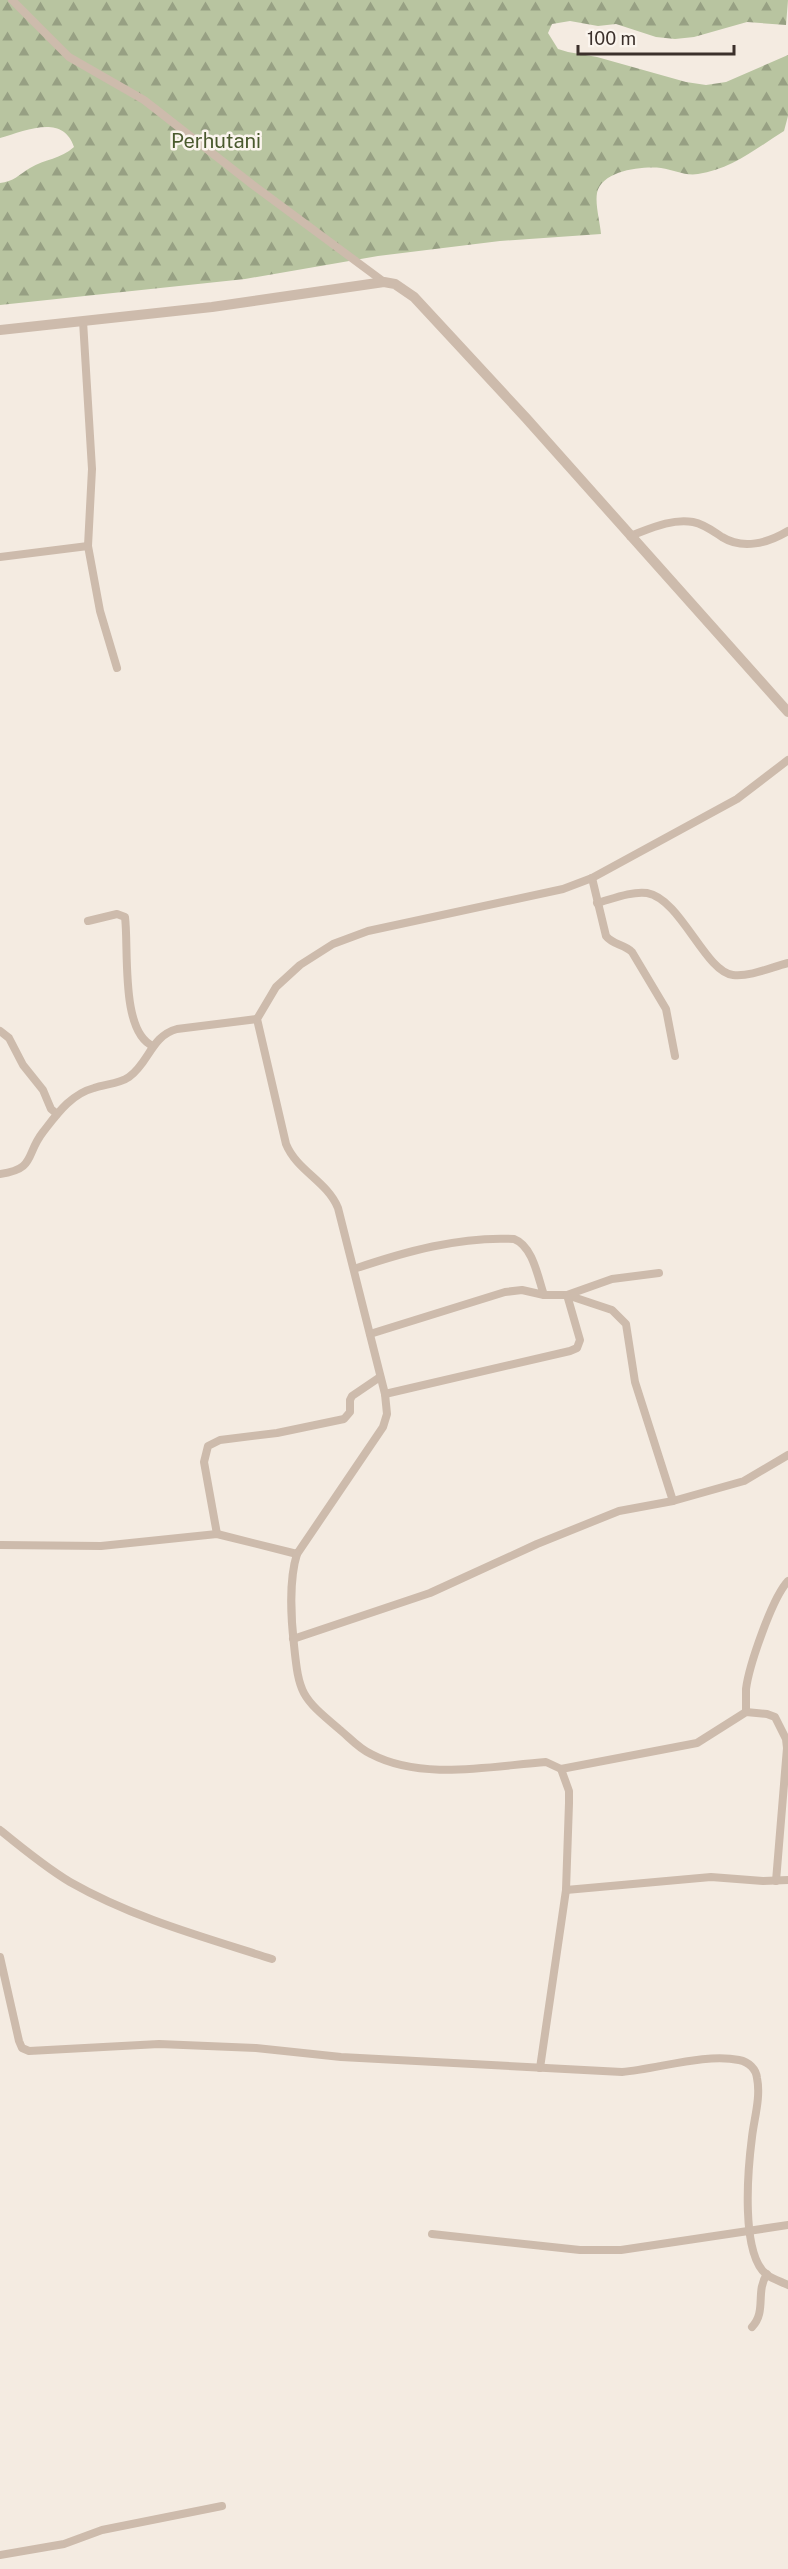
<svg xmlns="http://www.w3.org/2000/svg" width="788" height="2569" font-family="'Public Sans',sans-serif">
<defs>
<pattern id="forest-firs" width="22" height="20" patternUnits="userSpaceOnUse" patternTransform="scale(1.5)"><rect width="22" height="20" fill="#b8c4a0"/><path d="M5 1l3.5 6h-7zM16 11l3.5 6h-7z" fill="#97a083"/></pattern>
</defs>
<rect width="100%" height="100%" fill="#f4ebe1"/>
<path fill="url(#forest-firs)" d="M0 0H788L786 25 747 22 694 37 675 39 656 37 616 24 598 26 570 21 552 24 548 33 558 49 568 52 597 57 686 82 706 85 726 82 788 55V116L784 131C757 148 730 170 698 174 685 176 674 170 661 168 643 166 602 170 597 193 595 205 600 222 601 234L500 241 378 256 245 279 0 305V183C13 182 20 174 30 168 45 159 61 159 74 147 63 113 25 131 0 138Z"/>
<g fill="none" stroke-linecap="round" stroke-linejoin="round">
<g stroke="#cdbbac" stroke-width="8">
<polyline points="12,0 69,57 144,100 253,185 384,282"/>
<polyline points="83,321 92,469 88,546 100,611 117,668"/>
<path d="M630 536C649 529 672 518 693 522 704 524 713 531 722 537 743 550 768 543 788 531"/>
<polyline points="0,557 88,546"/>
<path d="M592 878 606 936C613 945 624 944 632 952L666 1009 675 1056"/>
<path d="M597 903C612 899 631 891 647 893 681 899 705 972 733 975 750 977 772 967 788 963"/>
<path d="M88 921 117 914 125 917C129 948 120 1032 153 1046"/>
<polyline points="0,1031 9,1038 23,1065 43,1090 51,1109 57,1114"/>
<path d="M0 1174C36 1169 25 1155 43 1132 57 1114 71 1094 94 1088 105 1084 119 1084 129 1077 149 1063 151 1036 177 1029L257 1019"/>
<path d="M354 1269C404 1252 460 1236 514 1239 533 1246 538 1278 544 1295"/>
<polyline points="567,1295 612,1310 626,1324 635,1382 673,1501"/>
<polyline points="370,1334 505,1292 522,1290 544,1295 567,1295 612,1279 659,1273"/>
<polyline points="385,1394 570,1351 577,1348 580,1340 567,1295"/>
<polyline points="217,1534 204,1462 208,1446 220,1440 277,1433 344,1419 350,1412 350,1400 352,1396 380,1377"/>
<path d="M0 1545 101 1546 217 1534 297 1554 383 1427 387 1414 385 1394 338 1208C327 1181 297 1171 286 1144L257 1019 276 987 300 965 333 944 368 931 563 889 592 878 737 799 788 760"/>
<path d="M297 1554C289 1579 291 1619 294 1645 299 1694 301 1697 339 1729 349 1737 359 1749 371 1754 422 1781 491 1766 546 1762L561 1769 569 1791V1803L566 1890 540 2068"/>
<polyline points="293,1639 430,1593 537,1544 619,1511 673,1501 744,1481 788,1455"/>
<path d="M746 1712C746 1705 746 1697 746 1689 749 1666 772 1598 788 1581"/>
<polyline points="561,1769 697,1743 746,1712 767,1714 775,1717 786,1739 787,1748 776,1881"/>
<path d="M0 1830C22 1848 45 1867 70 1882 133 1918 203 1937 272 1959"/>
<polyline points="566,1890 711,1877 763,1881 788,1880"/>
<path d="M0 1957 19 2041 22 2048 29 2051 159 2044 256 2048 341 2057 622 2072C658 2069 705 2053 739 2060 749 2062 756 2069 757 2078 761 2097 754 2119 752 2137 748 2168 740 2254 767 2275 773 2279 782 2282 788 2285"/>
<polyline points="432,2234 580,2250 621,2250 788,2225"/>
<path d="M752 2327C767 2311 755 2292 767 2274"/>
<polyline points="0,2555 64,2544 102,2530 222,2506"/>
</g>
<polyline stroke="#cdbbac" stroke-width="10" points="0,330 212,307 384,282 395,284 414,297 526,418 788,712"/>
</g>
<g text-anchor="middle" dominant-baseline="central" stroke-width="5" stroke-linejoin="round" paint-order="stroke">
<g font-size="20" fill="#4a5a2e" stroke="#fbf5ee">
<text x="216" y="141">Perhutani</text>
</g>
</g>
<path d="M578 45v9h156v-9" fill="none" stroke="#3b302b" stroke-width="3"/>
<text x="587" y="45" font-size="18" fill="#3b302b" stroke="#fbf5ee" stroke-width="4.5" paint-order="stroke">100 m</text>
</svg>
